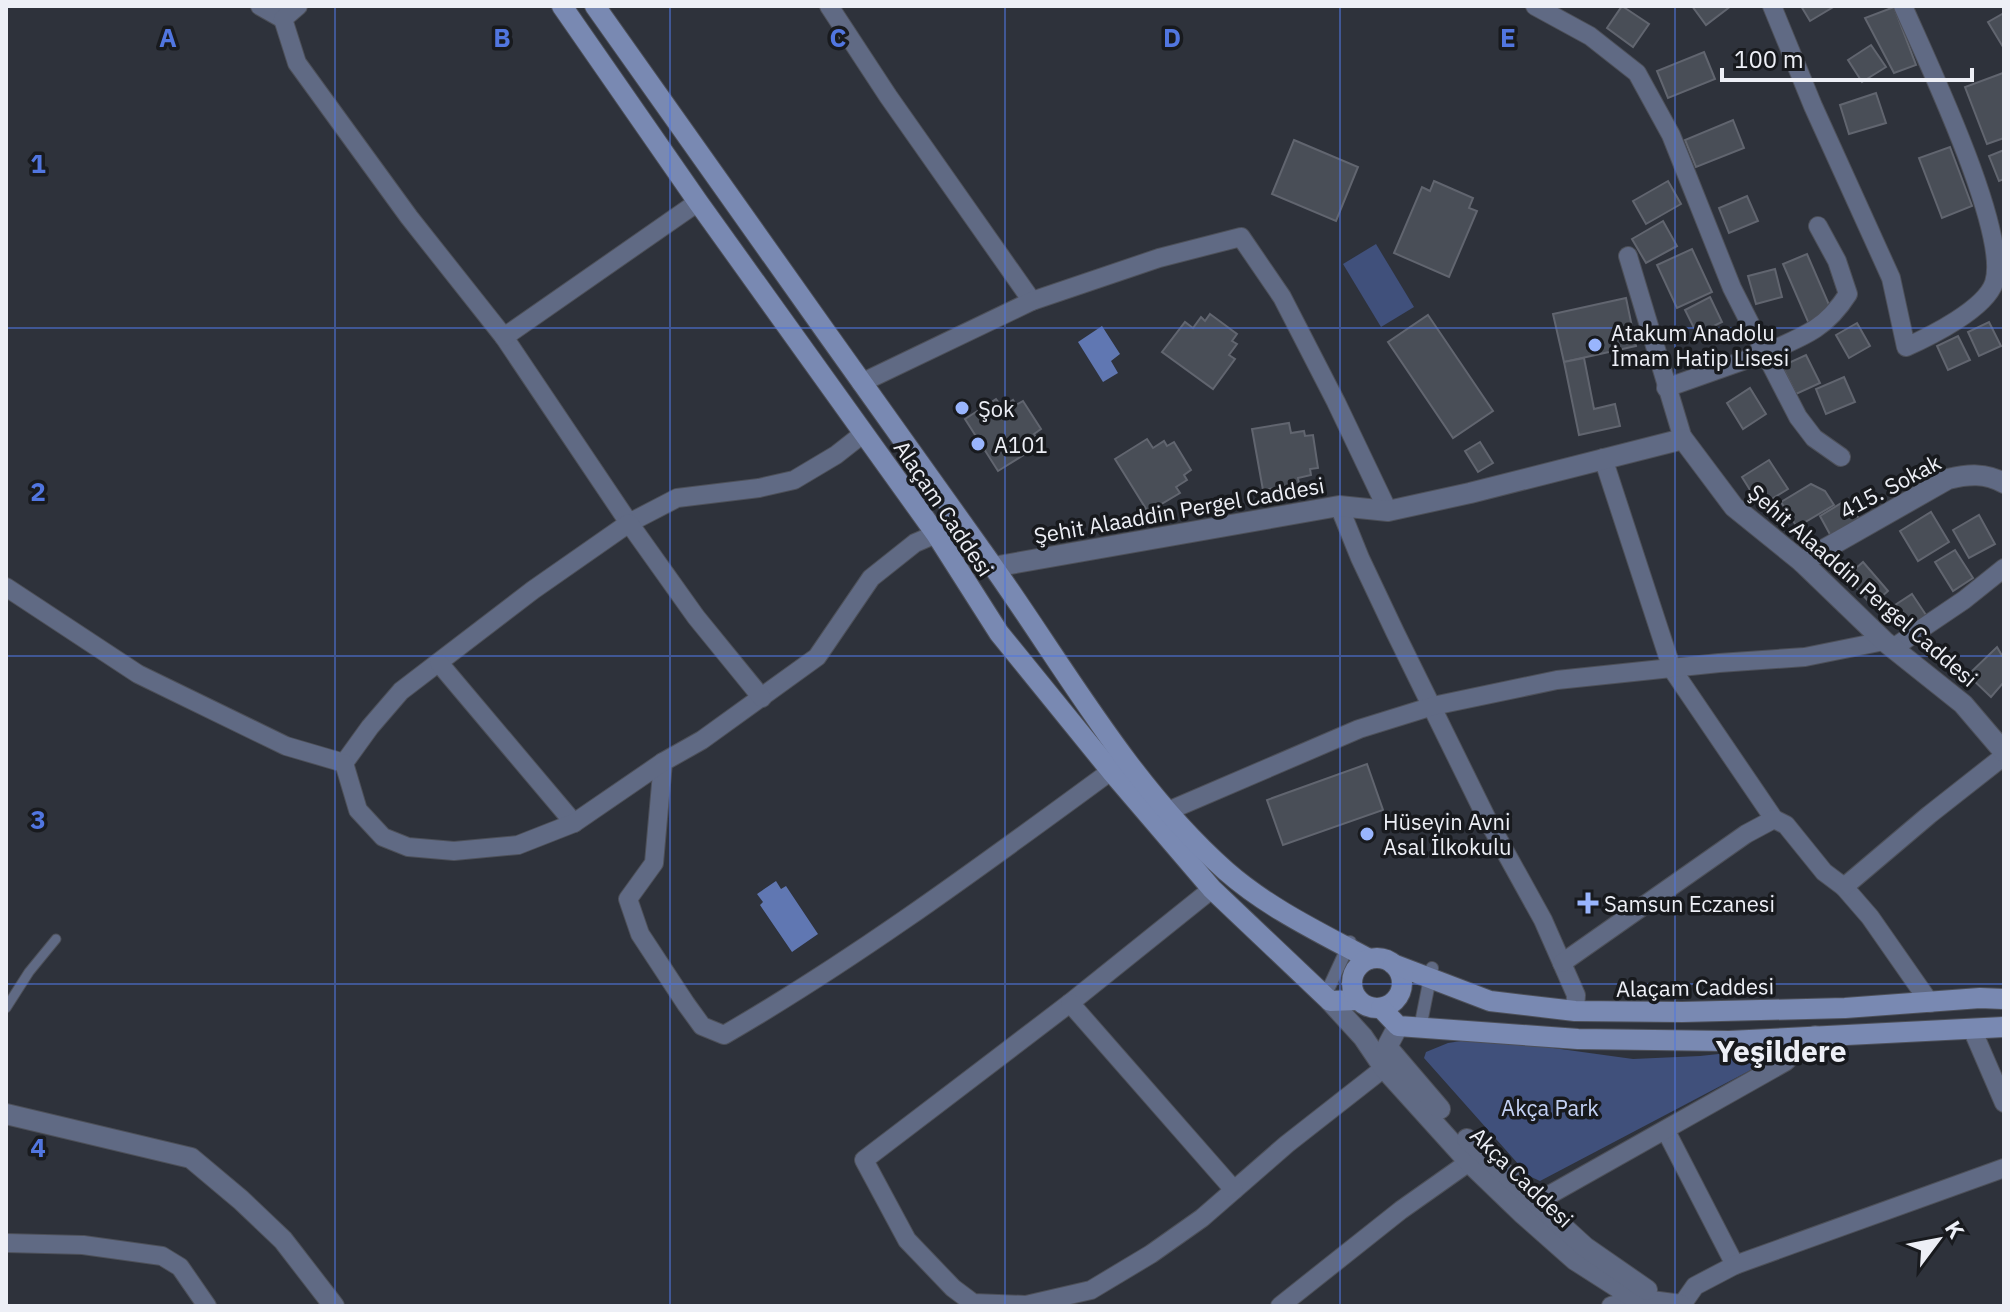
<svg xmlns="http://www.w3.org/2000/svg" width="2010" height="1312" font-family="'IBM Plex Sans',sans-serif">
<rect width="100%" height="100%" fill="#2e323b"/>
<g fill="#40507b">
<polygon points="1376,244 1414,307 1381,327 1343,264"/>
<polygon points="1481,1038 1633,1059 1700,1056 1756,1050 1766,1062 1540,1181 1529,1176 1424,1058 1426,1052 1448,1043"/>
</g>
<g fill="#6077b2">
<polygon points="1102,326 1120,354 1111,361 1118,373 1103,382 1078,342"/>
<polygon points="776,881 781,889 786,886 818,934 792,952 760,905 763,902 757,894"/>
</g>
<g fill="#494e57" stroke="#61656f" stroke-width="2">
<polygon points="1622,6 1649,24 1633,47 1607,28"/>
<polygon points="1692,6 1731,6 1706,25"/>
<polygon points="1801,6 1835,6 1810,21"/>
<polygon points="1894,7 1916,65 1894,73 1865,18"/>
<polygon points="2004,13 2004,46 2003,47 1988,22"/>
<polygon points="1871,45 1886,67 1862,82 1848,60"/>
<polygon points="1704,52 1715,79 1668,98 1657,71"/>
<polygon points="2003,73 2004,138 1987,144 1965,87"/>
<polygon points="1876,93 1886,123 1849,134 1840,105"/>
<polygon points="1733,120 1744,148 1696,167 1685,140"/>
<polygon points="1294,140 1358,167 1336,221 1272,194"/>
<polygon points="1950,147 1972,206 1942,218 1919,158"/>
<polygon points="2004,150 2004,179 1999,181 1989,156"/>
<polygon points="1434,181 1473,198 1469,208 1477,211 1449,277 1394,253 1422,187 1430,191"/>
<polygon points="1668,181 1681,204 1646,224 1633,201"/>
<polygon points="1747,196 1758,221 1729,233 1719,208"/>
<polygon points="1663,221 1677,246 1646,263 1632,239"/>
<polygon points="1692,249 1712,292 1677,308 1657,265"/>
<polygon points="1807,254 1833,314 1809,324 1783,264"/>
<polygon points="1775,269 1782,297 1756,304 1748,276"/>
<polygon points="1710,297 1722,322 1697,334 1685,310"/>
<polygon points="1626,298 1636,346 1564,362 1553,314"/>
<polygon points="1210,314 1237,334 1232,341 1237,344 1229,355 1235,359 1213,389 1162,352 1185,322 1193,328 1201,317 1205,321"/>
<polygon points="1428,315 1493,411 1453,438 1388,342"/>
<polygon points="1989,322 2001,346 1979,356 1968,332"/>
<polygon points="1857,323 1870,346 1849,358 1836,335"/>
<polygon points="1958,336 1970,360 1948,370 1937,346"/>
<polygon points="1806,355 1820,383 1796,394 1782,366"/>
<polygon points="1584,358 1594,409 1615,404 1620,426 1579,435 1564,362"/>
<polygon points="1844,377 1855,402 1826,414 1816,389"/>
<polygon points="1750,388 1766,414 1743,429 1727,403"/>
<polygon points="996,399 1002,407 1013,400 1016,405 1023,401 1041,429 1034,434 1037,439 1026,446 1030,451 998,471 965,419"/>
<polygon points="1289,423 1291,433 1304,431 1305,436 1313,435 1318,468 1310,469 1311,475 1298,478 1299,484 1263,490 1252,429"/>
<polygon points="1147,439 1153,448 1164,441 1167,446 1174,442 1191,470 1184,475 1187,480 1176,487 1180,493 1148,512 1115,459"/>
<polygon points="1480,442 1493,463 1478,472 1465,451"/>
<polygon points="1769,460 1788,489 1760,506 1742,477"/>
<polygon points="1811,484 1825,491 1834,505 1797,527 1781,502"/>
<polygon points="1848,499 1860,521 1832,538 1820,516"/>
<polygon points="1931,512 1949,542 1918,561 1900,531"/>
<polygon points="1979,515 1995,544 1969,558 1953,530"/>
<polygon points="1955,550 1973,578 1953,591 1935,562"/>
<polygon points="1863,562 1888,591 1872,605 1846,577"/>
<polygon points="1912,594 1928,618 1908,631 1892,607"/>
<polygon points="1997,647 2004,659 2004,682 1991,697 1968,675"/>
<polygon points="1367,764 1383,810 1283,845 1267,800"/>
</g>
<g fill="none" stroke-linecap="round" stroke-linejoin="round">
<defs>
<polyline id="service" points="6,1008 29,972 56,939"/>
<g id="pedestrian">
<polyline points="1325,996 1350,942"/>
<polyline points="1420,1028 1432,968"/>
</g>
<g id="minor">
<polyline points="260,6 283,19"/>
<polyline points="298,6 283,19 297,63 409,217 504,337 629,523 677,498 759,488 794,480 836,455 864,433"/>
<polyline points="829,6 888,96 1032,301"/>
<polyline points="1535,6 1590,36 1637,73 1671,135 1732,288 1765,353 1666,388"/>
<path d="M1772 6 1813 106 1891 278 1906 347C1931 336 1985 309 1994 283 2010 233 1926 59 1903 6"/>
<path d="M1818 226 1837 261 1848 294C1825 330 1802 337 1765 353L1798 417 1814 438 1841 457"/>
<polyline points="1628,256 1683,439"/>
<polyline points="504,337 698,202"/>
<polyline points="861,383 1032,301 1159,258 1241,237 1282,297 1336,402 1388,511"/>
<polyline points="1603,458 1672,669 1774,819"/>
<polyline points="1339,506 1360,558 1395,632 1486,817 1543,920 1576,995 1575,1011"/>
<path d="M936 534 915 543 871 578 817 657 702 740 663 762 654 863 628 899 640 934 686 1004 702 1026 724 1035C859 957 985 863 1111 771"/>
<polyline points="6,587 138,674 286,746 344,763 370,727 401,691 533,590 629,523 696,617 762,698"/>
<polyline points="1893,648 1964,600 2004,568"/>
<polyline points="439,663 574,823"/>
<polyline points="344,763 358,810 383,837 408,847 454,851 518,845 574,823 663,762"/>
<polyline points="1168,811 1359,729 1433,706 1557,680 1719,663 1805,657 1884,641"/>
<polyline points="1844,887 1870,917 1930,1003"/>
<polyline points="1212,889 1070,1003 864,1160 907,1240 953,1288 973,1303 1026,1305 1091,1290 1151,1254 1202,1218 1287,1144 1384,1068"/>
<polyline points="1562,963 1746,834 1774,819 1786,825 1824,872 1844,887 1929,815 2004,756"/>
<polyline points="1070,1003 1234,1190"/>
<polyline points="1972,1029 2004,1103"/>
<polyline points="1666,1131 1735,1265"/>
<polyline points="1535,1203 1785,1062 1815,1035"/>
<polyline points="6,1243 83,1245 162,1256 180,1267 207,1306"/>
<polyline points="1280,1306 1401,1210 1469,1162"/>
<polyline points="1611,1306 1636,1299"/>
<polyline points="1681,1306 1695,1286 1735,1265 2004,1168"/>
</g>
<g id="tertiary">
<path d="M1802 562 1948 479C1969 474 1985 473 2004 483"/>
<polyline points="993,567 1339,506 1388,511 1470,493 1683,439 1734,507 1802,562 1884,641 1963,704 2004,752"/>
<polyline points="1330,1001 1363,1037 1384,1068 1469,1162 1523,1214 1575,1260 1636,1299 1681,1305"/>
<polyline points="1398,1026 1387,1047 1440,1109"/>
<polyline points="6,1114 191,1158 241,1200 283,1240 334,1306"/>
<polyline points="1467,1139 1585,1247 1647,1290"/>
</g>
<g id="secondary">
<polyline points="562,6 698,202 936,534 999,633 1111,771 1212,889 1330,1001 1358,1000"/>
<path d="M595 6C727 193 859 379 992 565 1065 668 1131 787 1226 871 1268 908 1321 933 1369 959"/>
<circle cx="1377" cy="983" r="25"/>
<polyline points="1393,964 1490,1001 1575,1011 1682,1012 1845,1008 1980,998 2004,999"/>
<polyline points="1381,1008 1398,1026 1578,1039 1729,1041 2004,1027"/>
</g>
</defs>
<use href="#service" stroke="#4d5059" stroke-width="11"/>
<use href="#pedestrian" stroke="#4d5059" stroke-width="14"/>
<use href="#minor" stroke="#4d5059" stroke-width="20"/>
<use href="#tertiary" stroke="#4d5059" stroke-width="22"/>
<use href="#secondary" stroke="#4d5059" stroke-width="22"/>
<use href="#service" stroke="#606a84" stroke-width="9"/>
<use href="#pedestrian" stroke="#606a84" stroke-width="12"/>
<use href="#minor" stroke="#606a84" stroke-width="18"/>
<use href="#tertiary" stroke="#606a84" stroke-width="20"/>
<use href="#secondary" stroke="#7989b2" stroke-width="20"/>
</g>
<path fill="none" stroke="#5176e0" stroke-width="2" stroke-opacity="0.55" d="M335 6V1306M670 6V1306M1005 6V1306M1340 6V1306M1675 6V1306M6 328H2004M6 656H2004M6 984H2004"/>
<g fill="#99b5fd" stroke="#181a1e" stroke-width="3">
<circle cx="1595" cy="345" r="8"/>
<circle cx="962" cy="408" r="8"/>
<circle cx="978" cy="444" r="8"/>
<circle cx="1367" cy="834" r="8"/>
<path d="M1584 891h8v8h8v8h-8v8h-8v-8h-8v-8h8z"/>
</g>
<g text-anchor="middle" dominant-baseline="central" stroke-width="7" stroke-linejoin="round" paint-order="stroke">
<g font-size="22" fill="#edeff6" stroke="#181a1e" text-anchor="start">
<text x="1611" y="332">Atakum Anadolu<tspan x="1611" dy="25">İmam Hatip Lisesi</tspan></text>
<text x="978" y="408">Şok</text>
<text x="994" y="444">A101</text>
<text x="1383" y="821">Hüseyin Avni<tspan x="1383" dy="25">Asal İlkokulu</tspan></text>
<text x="1604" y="903">Samsun Eczanesi</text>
</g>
<g font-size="22" fill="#edeff6" stroke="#181a1e">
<text transform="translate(1890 486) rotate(-28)">415. Sokak</text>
<text transform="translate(944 508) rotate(56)">Alaçam Caddesi</text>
<text transform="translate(1179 510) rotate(-10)">Şehit Alaaddin Pergel Caddesi</text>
<text transform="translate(1863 585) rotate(41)">Şehit Alaaddin Pergel Caddesi</text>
<text transform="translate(1695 987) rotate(-1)">Alaçam Caddesi</text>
<text transform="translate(1522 1177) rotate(44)">Akça Caddesi</text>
</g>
<g font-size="22" fill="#c4d2f5" stroke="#181a1e">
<text x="1550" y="1107">Akça Park</text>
</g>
<g font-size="30" font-weight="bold" fill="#edeff6" stroke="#181a1e">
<text x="1781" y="1050">Yeşildere</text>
</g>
</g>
<g font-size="26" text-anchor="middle" font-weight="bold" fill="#5176e0" stroke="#181a1e" stroke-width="7" stroke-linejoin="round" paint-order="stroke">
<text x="168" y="47">A</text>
<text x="502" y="47">B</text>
<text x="838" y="47">C</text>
<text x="1172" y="47">D</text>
<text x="1508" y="47">E</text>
<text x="38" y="173">1</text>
<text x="38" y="501">2</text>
<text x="38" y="829">3</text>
<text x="38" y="1157">4</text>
</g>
<rect width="2010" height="1312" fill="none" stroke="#edeff6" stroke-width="16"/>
<g transform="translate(1938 1240) rotate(58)" stroke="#181a1e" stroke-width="6" paint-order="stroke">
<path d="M0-6L14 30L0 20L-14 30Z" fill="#edeff6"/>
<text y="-12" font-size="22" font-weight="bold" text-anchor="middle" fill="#edeff6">K</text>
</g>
<path d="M1722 68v12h250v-12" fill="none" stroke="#edeff6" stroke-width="4"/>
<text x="1734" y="68" font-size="24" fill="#edeff6" stroke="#181a1e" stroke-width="6" paint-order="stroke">100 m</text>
</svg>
